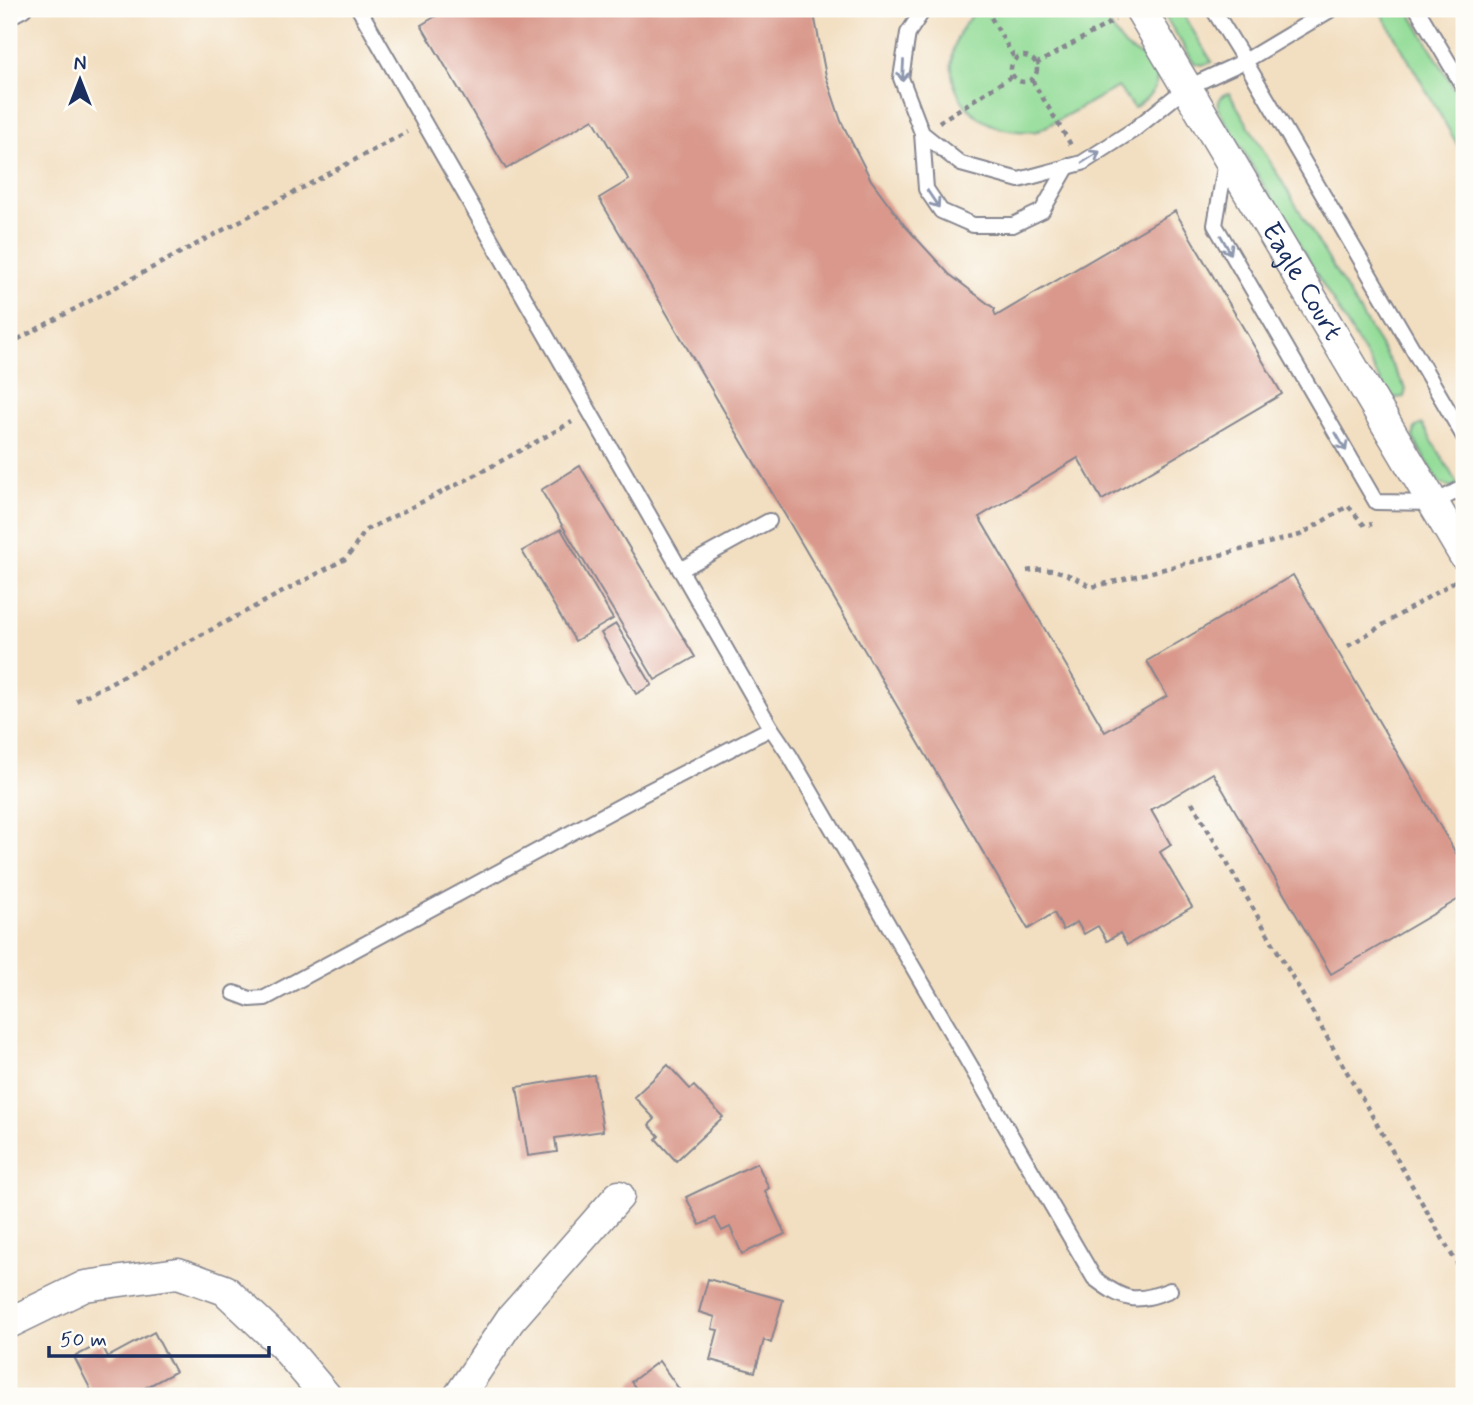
<svg xmlns="http://www.w3.org/2000/svg" width="1473" height="1405" font-family="Mynerve,sans-serif">
<rect width="100%" height="100%" fill="#fdfcf7"/>
<filter id="ink" filterUnits="userSpaceOnUse"><feTurbulence type="fractalNoise" baseFrequency=".0143" numOctaves="2"/><feDisplacementMap in="SourceGraphic" scale="14" xChannelSelector="R" yChannelSelector="G"/><feConvolveMatrix kernelMatrix="1 2 1 2 8 2 1 2 1" color-interpolation-filters="sRGB"/></filter>
<filter id="wash" filterUnits="userSpaceOnUse"><feTurbulence type="fractalNoise" baseFrequency=".00686" numOctaves="4" result="noise"/><feDisplacementMap in="SourceGraphic" scale="28" xChannelSelector="R" yChannelSelector="G"/><feGaussianBlur stdDeviation="1.57" result="paint"/><feColorMatrix in="noise" values="0 0 0 0 0 0 0 0 0 0 0 0 0 0 0 0 0 1.4 0 .05"/><feComposite in="paint" operator="in"/></filter>
<g filter="url(#wash)">
<rect width="100%" height="100%" fill="#f2dec0"/>
<g fill="#93dc97" stroke="#57867a" stroke-width="2">
<path d="M979 9H1101C1108 21 1115 35 1125 46 1132 53 1146 56 1152 64 1166 82 1148 99 1134 108L1118 87 1038 131C1017 133 995 130 977 116 940 89 946 36 979 9Z"/>
<polygon points="1167,9 1180,9 1212,62 1202,65 1194,63 1165,16"/>
<polygon points="1379,9 1408,9 1464,105 1464,156"/>
<path d="M1229 93 1406 389 1404 397 1393 398 1388 393 1218 109C1219 100 1219 95 1229 93Z"/>
<polygon points="1422,424 1458,485 1449,487 1439,483 1413,438 1415,428"/>
</g>
<g id="blocks">
<g fill="#d9988b">
<polygon points="448,9 813,9 826,76 841,121 871,180 905,226 949,274 995,309 994,311 996,316 1175,211 1282,394 1102,500 1078,458 979,517 1105,732 1167,696 1147,661 1293,575 1464,867 1464,896 1331,974 1213,773 1151,810 1171,845 1160,852 1192,907 1127,945 1120,933 1107,941 1098,926 1084,934 1077,922 1063,930 1054,913 1028,929 599,198 629,180 593,119 506,169 421,25"/>
<polygon points="580,466 695,657 655,680 541,490"/>
<polygon points="561,529 613,619 575,641 522,551"/>
<polygon points="616,624 652,685 636,694 601,633"/>
<polygon points="668,1065 690,1089 694,1086 723,1117 676,1161 656,1139 659,1136 649,1125 655,1119 634,1097"/>
<polygon points="594,1075 603,1131 555,1138 557,1152 528,1156 517,1087"/>
<polygon points="757,1163 769,1188 765,1191 785,1234 742,1254 730,1227 722,1231 715,1218 700,1225 686,1197"/>
<polygon points="708,1279 783,1300 771,1343 764,1340 755,1372 710,1360 718,1330 712,1329 715,1317 699,1312"/>
<polygon points="154,1332 175,1372 130,1396 94,1396 74,1357 101,1343 108,1357"/>
<polygon points="659,1361 684,1396 642,1396 631,1382"/>
</g>
</g>
</g>
<g filter="url(#ink)">
<use href="#blocks" fill-opacity="0" stroke="#86868f" stroke-width="2"/>
<g fill="none" stroke-linecap="round" stroke-linejoin="round">
<defs>
<g id="lane">
<polyline points="924,9 908,33 901,78 922,133 961,164 1019,180 1082,163 1135,129 1186,88 1245,61 1213,9"/>
<polyline points="1332,9 1245,61 1464,437"/>
<polyline points="1417,9 1464,88"/>
<polyline points="9,17 24,9"/>
<polyline points="922,133 926,189 941,211 973,225 1013,225 1042,211 1068,166"/>
<polyline points="1226,161 1215,225 1376,502 1434,503 1464,487"/>
<polyline points="680,570 769,521"/>
<path d="M771 728 790 756 1094 1278C1124 1301 1135 1304 1170 1290"/>
<polyline points="234,993 250,999 265,998 643,794 771,728 359,9"/>
</g>
<g id="street">
<path id="s1" d="M1140 9 1464 555"/>
<polyline points="9,1323 85,1286 178,1273 225,1290 283,1345 326,1396"/>
<polyline points="459,1396 510,1320 619,1196"/>
</g>
</defs>
<use href="#lane" stroke="#86868f" stroke-width="18"/>
<use href="#street" stroke="#86868f" stroke-width="33"/>
<g stroke="#86868f" stroke-width="4.5" stroke-dasharray="5 5" stroke-linecap="butt">
<polyline points="986,9 1015,59"/>
<circle cx="1024" cy="69" r="13"/>
<polyline points="1036,64 1115,20"/>
<polyline points="1032,80 1071,145"/>
<polyline points="939,122 1012,76"/>
<polyline points="9,344 407,132"/>
<path d="M1027 571C1056 566 1067 574 1092 587L1300 535 1348 506 1365 526 1372 524"/>
<polyline points="1348,646 1455,581"/>
<polyline points="76,701 347,558 366,530 472,477 572,422"/>
<polyline points="1192,802 1464,1276"/>
</g>
<use href="#lane" stroke="#fff" stroke-width="14"/>
<use href="#street" stroke="#fff" stroke-width="30"/>
</g>
<defs><path id="oneway-shaft" d="M-6 0H5M1.5-3L5.5 0L1.5 3" fill="none" stroke-width="1.6" stroke-linecap="round" stroke-linejoin="round" transform="scale(1.75)"/></defs>
<g stroke="#8d97ae">
<use href="#oneway-shaft" transform="translate(903 71) rotate(93)"/>
<use href="#oneway-shaft" transform="translate(1091 157) rotate(-32)"/>
<use href="#oneway-shaft" transform="translate(933 199) rotate(56)"/>
<use href="#oneway-shaft" transform="translate(1226 245) rotate(61)"/>
<use href="#oneway-shaft" transform="translate(1341 442) rotate(60)"/>
</g>
</g>
<g text-anchor="middle" dominant-baseline="central" stroke-width="6" stroke-linejoin="round" paint-order="stroke">
<g font-size="28" fill="#1b2f5e" stroke="#fdfcf7">
<text stroke="none"><textPath href="#s1" startOffset="317">Eagle Court</textPath></text>
</g>
</g>
<rect width="1473" height="1405" fill="none" stroke="#fdfcf7" stroke-width="35"/>
<g transform="translate(80 80)" stroke="#fdfcf7" stroke-width="5" paint-order="stroke">
<path d="M0-5L12 26L0 18L-12 26Z" fill="#1b2f5e"/>
<text y="-10" font-size="19" font-weight="bold" text-anchor="middle" fill="#1b2f5e">N</text>
</g>
<path d="M49 1346v10h220v-10" fill="none" stroke="#1b2f5e" stroke-width="3.5"/>
<text x="60" y="1346" font-size="21" fill="#1b2f5e" stroke="#fdfcf7" stroke-width="5" paint-order="stroke">50 m</text>
</svg>
